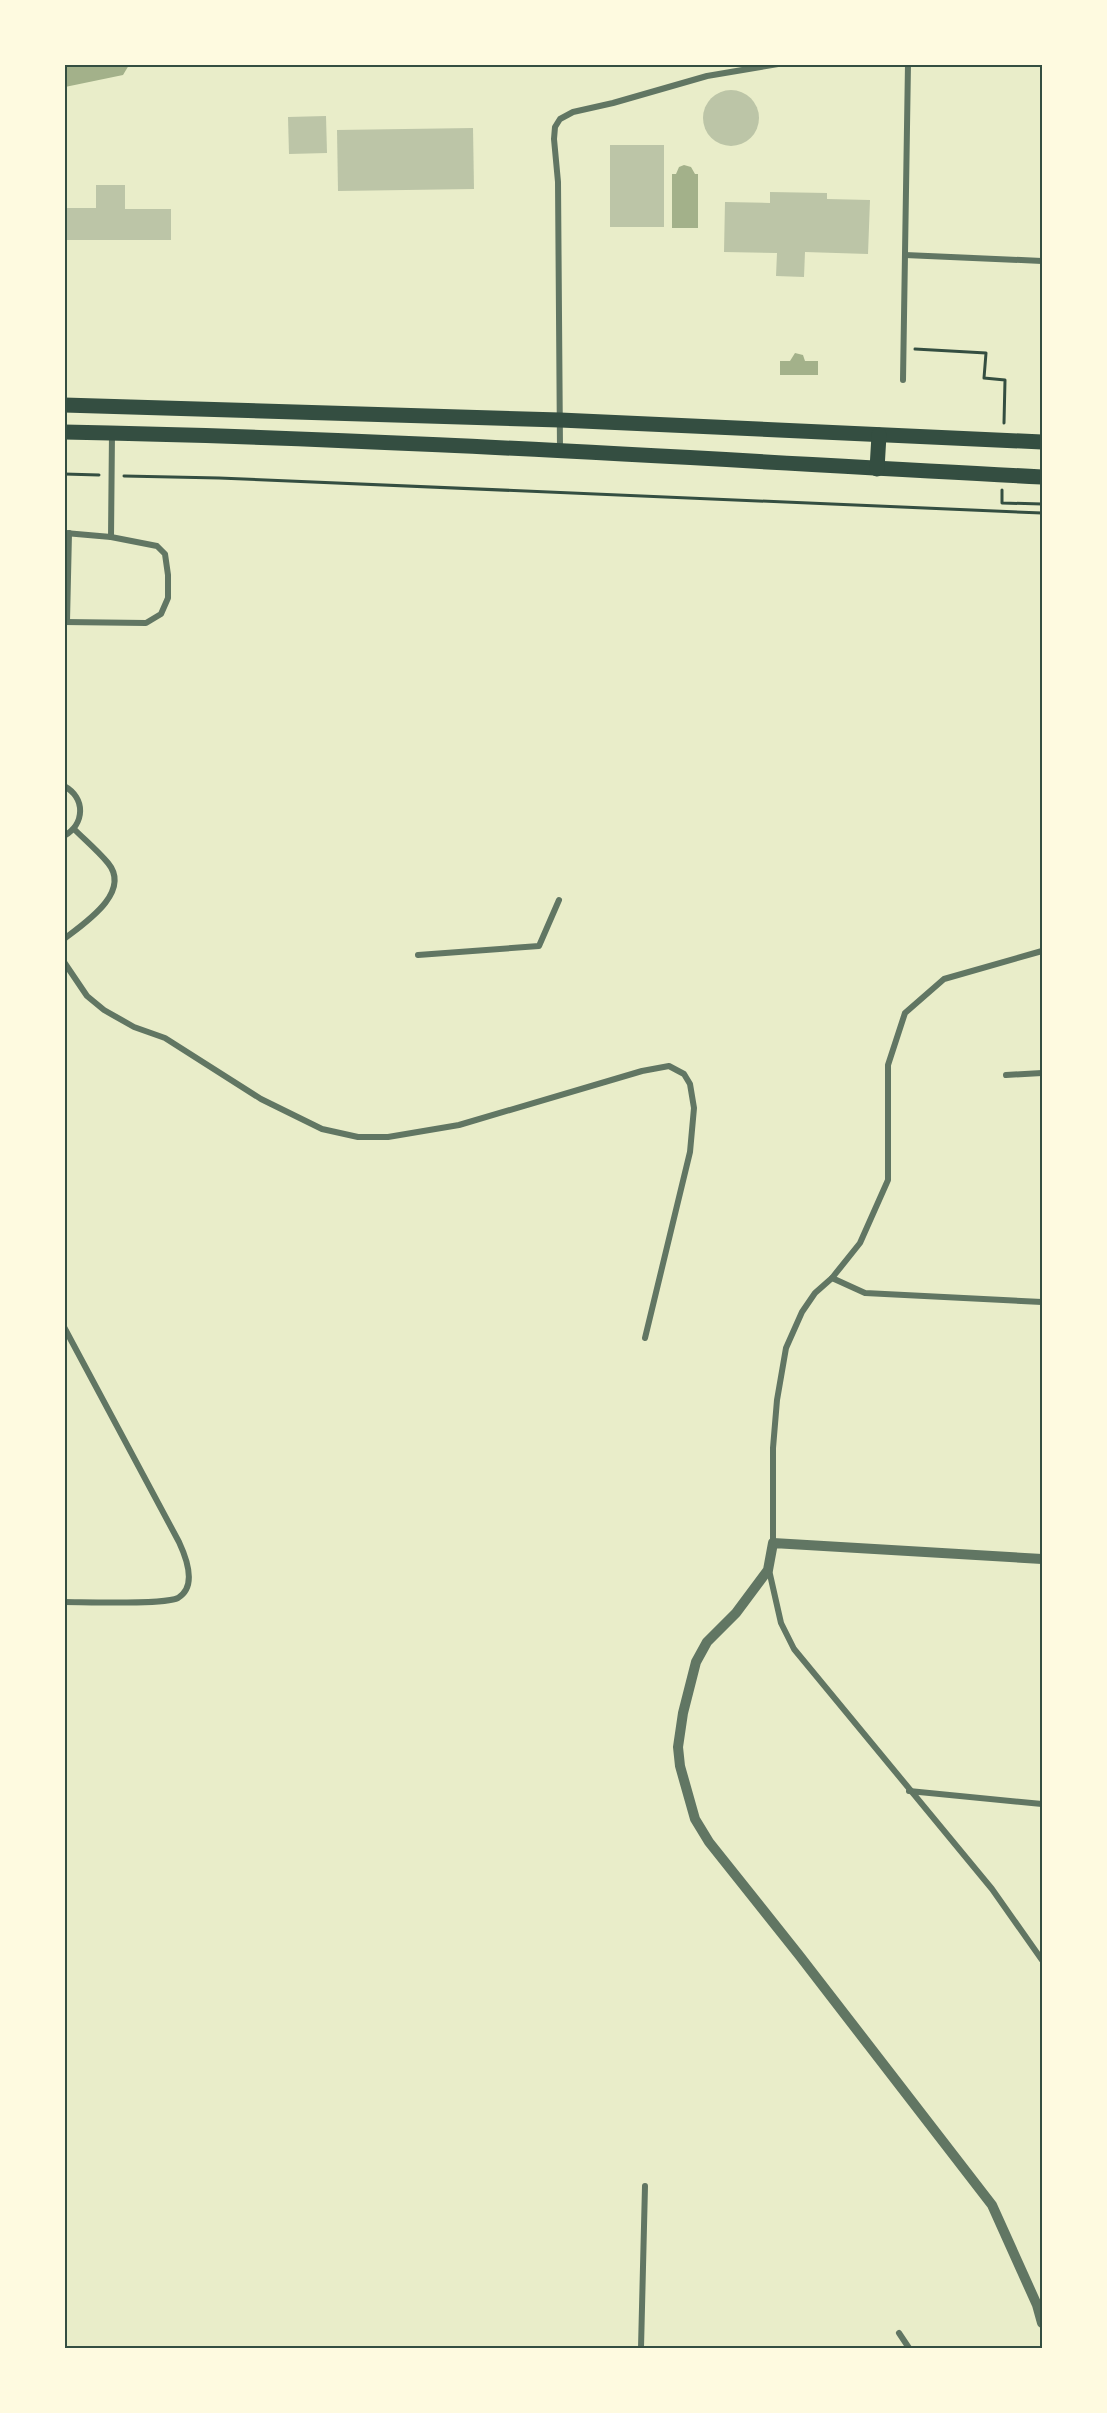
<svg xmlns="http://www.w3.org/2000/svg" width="1107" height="2413" font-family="Arial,sans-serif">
<rect width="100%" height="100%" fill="#e9edc9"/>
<g fill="#a3b18a">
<polygon points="64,65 65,64 129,65 123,75 65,87"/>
<polygon points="684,165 691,167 695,174 698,174 698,228 672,228 672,174 676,174 679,167"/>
<polygon points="795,353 803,355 805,361 818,361 818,375 780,375 780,361 790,361"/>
</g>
<g fill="#bcc5a7">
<circle cx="731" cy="118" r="28"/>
<polygon points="326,116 327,153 289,154 288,117"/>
<polygon points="473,128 474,189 338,191 337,130"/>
<rect x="610" y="145" width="54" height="82"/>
<polygon points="96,185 125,185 125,209 171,209 171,240 64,240 64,208 96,208"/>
<polygon points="770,192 827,193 827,199 870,200 868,254 805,252 804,277 776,276 777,253 724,252 725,202 770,203"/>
</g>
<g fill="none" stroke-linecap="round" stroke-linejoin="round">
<g stroke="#344e41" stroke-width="3">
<polyline points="915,349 986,353 984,378 1005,380 1004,423"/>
<polyline points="64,474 99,475"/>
<polyline points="124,476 219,478 1042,513 1042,504"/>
<polyline points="1002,490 1002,503 1042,504"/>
</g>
<g stroke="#617663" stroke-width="6">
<polyline points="905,255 1042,261"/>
<polyline points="903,380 908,64"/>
<polyline points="560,449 558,182 554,139 555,127 560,119 573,112 613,103 707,76 778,64"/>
<polyline points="65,533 111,537"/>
<polyline points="67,621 69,533"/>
<polyline points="64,622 146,623 161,614 168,598 168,575 165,554 157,546 111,537 112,433"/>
<path d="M64 786C86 798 85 824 64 836"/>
<path d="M64 939C85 923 132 892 108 863 98 851 85 840 74 829"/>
<polyline points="418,955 539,946 559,900"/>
<polyline points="64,962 87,996 104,1010 134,1027 165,1038 261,1099 322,1129 358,1137 388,1137 459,1125 642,1071 669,1066 684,1074 690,1084 694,1108 690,1152 645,1338"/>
<polyline points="1006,1075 1042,1073"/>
<polyline points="832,1278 865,1293 1042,1302"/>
<path d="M64 1327 179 1542C186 1557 198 1586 178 1598 164 1605 85 1602 64 1602"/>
<polyline points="773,1543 773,1448 777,1400 786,1348 802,1312 815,1293 832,1278 860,1243 888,1180 888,1065 905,1013 944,979 1042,951"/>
<polyline points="769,1570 781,1623 794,1649 992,1889 1042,1960"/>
<polyline points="909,1791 1042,1804"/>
<polyline points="899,2333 909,2348"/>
<polyline points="641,2348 645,2186"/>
</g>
<polyline stroke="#617663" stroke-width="10" points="1042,1559 773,1543 768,1570 736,1613 707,1642 696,1662 683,1713 678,1747 680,1766 695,1819 709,1842 799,1955 992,2205 1037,2305 1042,2323"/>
<g stroke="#344e41" stroke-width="15">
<polyline points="64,405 560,420 1042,442"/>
<path d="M64 432C391 438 717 460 1042 477"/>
<polyline points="877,469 879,435"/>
</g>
</g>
<rect width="1107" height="2413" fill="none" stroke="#fefae0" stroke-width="132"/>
<rect x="66" y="66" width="975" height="2281" fill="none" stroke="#344e41" stroke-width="2"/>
</svg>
